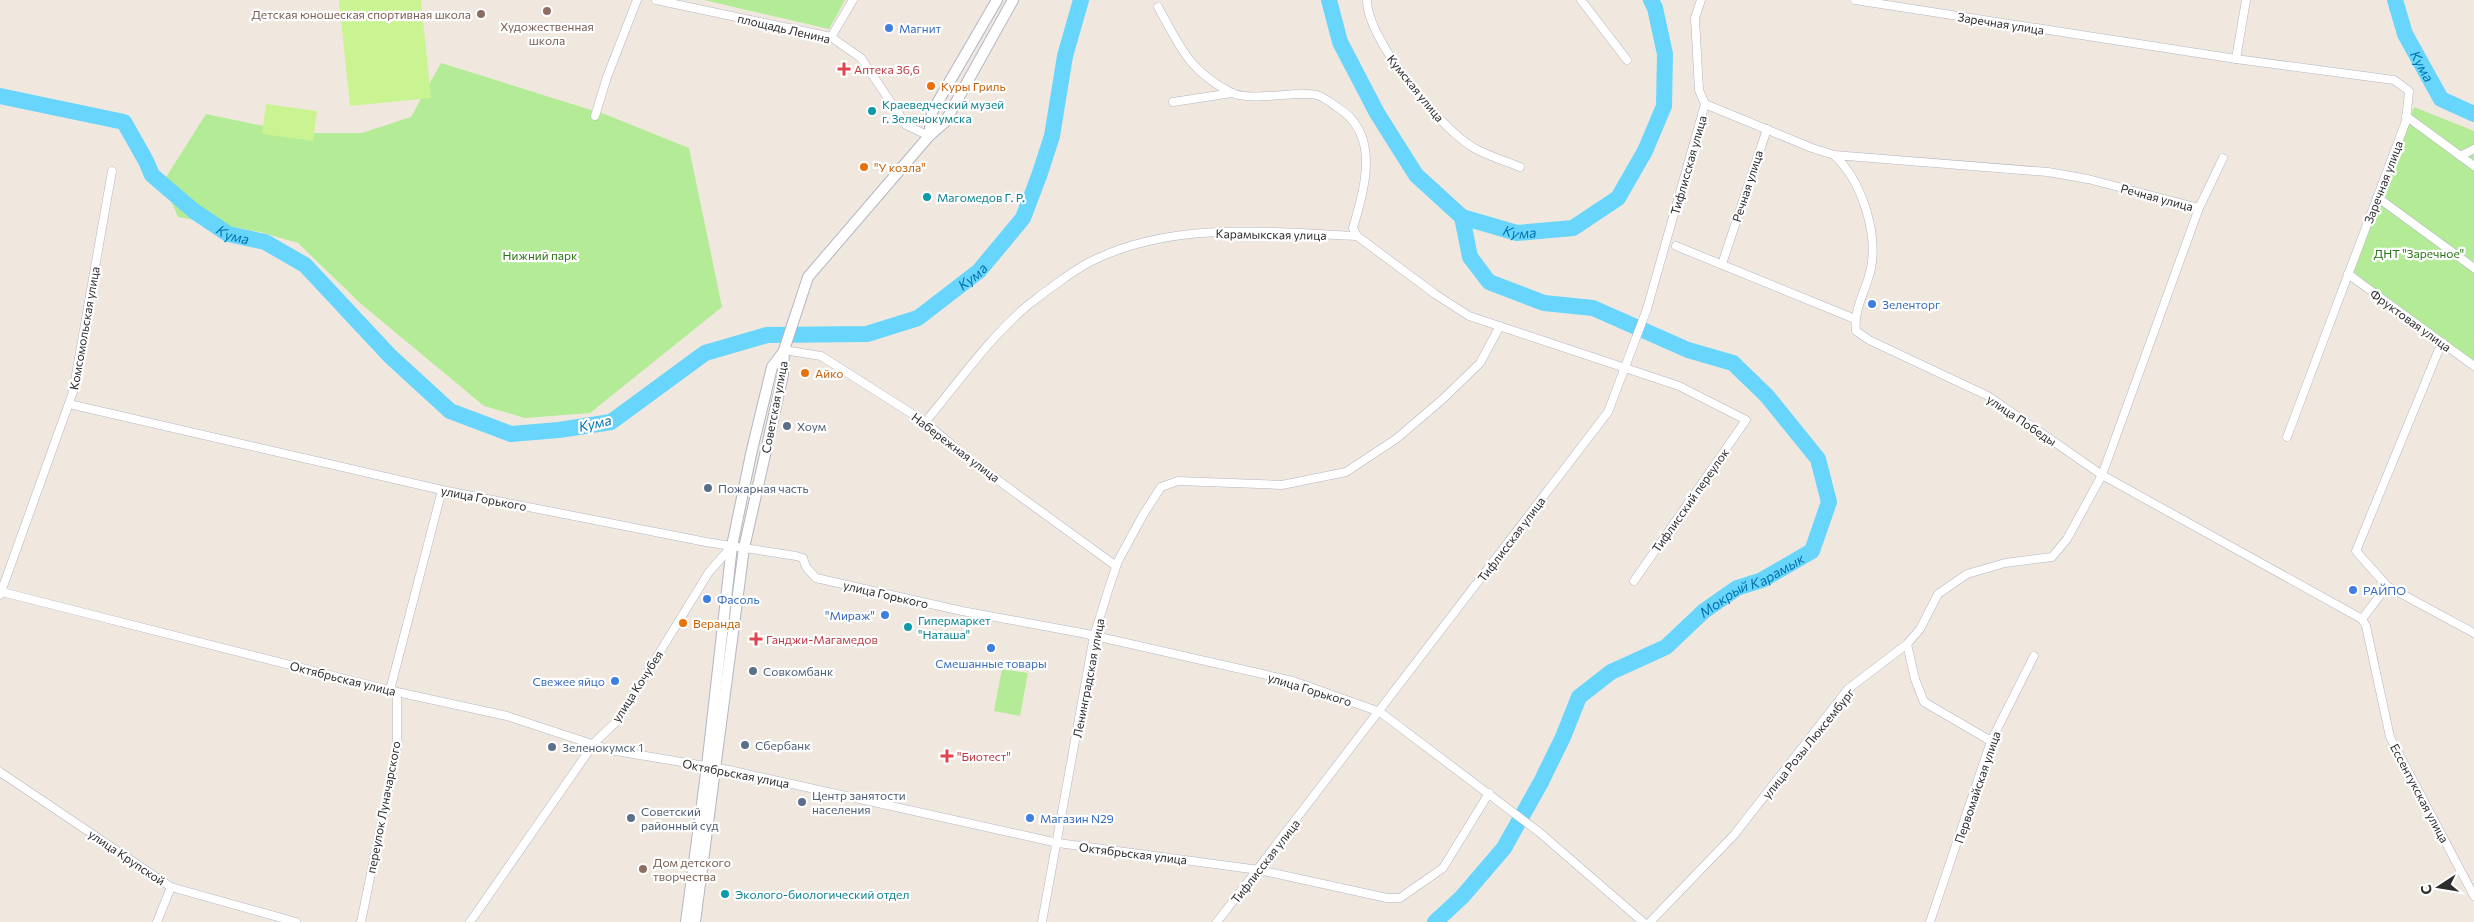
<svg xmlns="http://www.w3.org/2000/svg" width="2474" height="922" font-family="Commissioner,sans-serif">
<rect width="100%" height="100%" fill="#f0e8df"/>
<g fill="#b3eb96">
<polygon points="704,0 845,0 829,29"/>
<polygon points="441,63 607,115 689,148 722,307 590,413 525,418 484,406 360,303 298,243 260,232 178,217 163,182 206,114 297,133 362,133 411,117"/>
<polygon points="2414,107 2474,131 2474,369 2354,272"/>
<polygon points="1002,669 1028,673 1020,716 994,711"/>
</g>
<g fill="#caf491">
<polygon points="339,0 421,0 431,98 350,106"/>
<polygon points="266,104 317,111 313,141 262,134"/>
</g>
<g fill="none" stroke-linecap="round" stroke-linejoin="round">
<g stroke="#68d5fc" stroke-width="16">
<path id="s1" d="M1329 0 1340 42 1377 113 1416 175 1462 217 1517 233 1573 228 1618 198 1645 151 1664 106 1665 54 1655 8 1651 0"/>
<path id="s2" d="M2395 0 2405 34 2441 99 2474 114"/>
<path id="s3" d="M0 96 124 122 146 161 152 175 194 211 228 234 265 242 305 265 390 356 450 411 511 434 559 430 611 422 705 353 767 335 867 334 918 318 979 271 1023 218 1039 176 1052 136 1065 56 1081 0"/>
<path id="s4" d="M1435 922 1462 897 1504 848 1541 782 1563 737 1579 697 1611 672 1666 647 1704 611 1737 588 1762 580 1812 551 1829 502 1818 459 1767 396 1733 363 1688 350 1593 308 1544 303 1489 282 1470 257 1462 217"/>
</g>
<defs>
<g id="minor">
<polyline points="656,0 831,37 861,58 906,125 929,136"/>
<path d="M1367 0C1367 40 1440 128 1474 148 1488 156 1505 161 1520 167"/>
<polyline points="1581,0 1627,60"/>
<polyline points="1701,0 1695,18 1699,90 1705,104"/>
<polyline points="1855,0 2236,59 2394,80 2409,91 2406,121 2287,437"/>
<path d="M1158 7C1180 46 1188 70 1230 92 1251 103 1295 90 1317 95 1324 97 1331 103 1337 107 1381 134 1365 187 1353 228L1357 236 1435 294 1469 316 1679 386 1746 420 1634 581"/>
<polyline points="831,37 853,0"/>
<polyline points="2236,59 2246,0"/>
<polyline points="1173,102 1232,93"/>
<polyline points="595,116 607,77 637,0"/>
<polyline points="2406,116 2474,166"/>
<path d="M1834 155C1861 180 1878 231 1871 268 1867 289 1853 309 1856 331L1869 340 1988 396 2102 475 2362 619 2366 626 2390 737 2474 896"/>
<polyline points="2460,156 2474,149"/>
<polyline points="2377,197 2474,268"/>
<polyline points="2199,208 2223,158"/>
<polyline points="1676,246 1855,319"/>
<polyline points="1722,264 1767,129"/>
<polyline points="2348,274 2474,366"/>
<polyline points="784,350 821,356 925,422 966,457 1116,566"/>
<polyline points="69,404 442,490 706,542 796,556 803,558 806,567 816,578 962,611 1082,633 1293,681 1380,712 1539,832 1643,922"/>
<path d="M925 422C958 383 988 339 1027 306 1042 294 1079 266 1096 259 1176 221 1272 232 1357 236"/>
<polyline points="2387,586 2356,551 2442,342"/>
<polyline points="2,592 397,692 507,716 610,750 729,770 1058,843 1259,870 1387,898 1400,898 1443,868 1489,793"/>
<polyline points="0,595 73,392 112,171"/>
<polyline points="2362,619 2387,586 2474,633"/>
<polyline points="1907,644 1915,679 1924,702 1991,741"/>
<polyline points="390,690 442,490"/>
<polyline points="0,772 171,887 296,922"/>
<polyline points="157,922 171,887"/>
<polyline points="361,922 397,747 397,692"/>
<polyline points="470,922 595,742 618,720 709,572 732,546"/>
<polyline points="1042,922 1094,636 1108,591 1118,561 1143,515 1161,487 1178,481 1282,485 1346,472 1396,439 1444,398 1480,363 1500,326"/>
<polyline points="1217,922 1608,412 1647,309 1705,104"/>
<polyline points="1650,922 1734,835 1848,689 1907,644 1920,629 1938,594 1967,574 2005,563 2052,557 2067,539 2102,475 2199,208 2088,179 2048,172 1834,155 1812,148 1705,104"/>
<polyline points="1930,922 1991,741 2034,656"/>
</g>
<g id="tertiary">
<polyline points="929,136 932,112 997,0"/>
<polyline points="686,922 707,766 732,546 751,454 772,367 784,351"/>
<polyline points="695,922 744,548 783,375 784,350 808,277 929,136 945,122 1013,0"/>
</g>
</defs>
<use href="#minor" stroke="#b3b5c2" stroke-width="9"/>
<use href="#tertiary" stroke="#b3b5c2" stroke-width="12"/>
<use href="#minor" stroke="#fff" stroke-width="8"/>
<use href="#tertiary" stroke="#fff" stroke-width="10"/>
</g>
<g fill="#8d6e63" stroke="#fff" stroke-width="2">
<circle cx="547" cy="11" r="5"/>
<circle cx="481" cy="14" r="5"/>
<circle cx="643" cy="869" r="5"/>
</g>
<g fill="#3f7fe0" stroke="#fff" stroke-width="2">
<circle cx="889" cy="28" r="5"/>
<circle cx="1872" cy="304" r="5"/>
<circle cx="2353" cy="590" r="5"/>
<circle cx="707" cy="599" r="5"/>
<circle cx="885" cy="615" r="5"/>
<circle cx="991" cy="648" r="5"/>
<circle cx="615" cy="681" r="5"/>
<circle cx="1030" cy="818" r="5"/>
</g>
<g fill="#e0444e" stroke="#fff" stroke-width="2">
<path d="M841.5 61.5h5v5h5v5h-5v5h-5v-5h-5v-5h5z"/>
<path d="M753.5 631.5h5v5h5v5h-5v5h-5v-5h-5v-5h5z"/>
<path d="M944.5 748.5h5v5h5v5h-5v5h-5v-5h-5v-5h5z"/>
</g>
<g fill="#e8710a" stroke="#fff" stroke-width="2">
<circle cx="931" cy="86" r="5"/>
<circle cx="864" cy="167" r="5"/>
<circle cx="805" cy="373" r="5"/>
<circle cx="683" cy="623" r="5"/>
</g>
<g fill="#0f9aa8" stroke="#fff" stroke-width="2">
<circle cx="872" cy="111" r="5"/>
<circle cx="927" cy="197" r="5"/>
<circle cx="908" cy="627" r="5"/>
<circle cx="725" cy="894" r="5"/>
</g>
<g fill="#5c6f8a" stroke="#fff" stroke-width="2">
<circle cx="787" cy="426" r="5"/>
<circle cx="708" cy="488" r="5"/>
<circle cx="753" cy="671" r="5"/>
<circle cx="745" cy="745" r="5"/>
<circle cx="552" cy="747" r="5"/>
<circle cx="802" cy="802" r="5"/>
<circle cx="631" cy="818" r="5"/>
</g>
<g text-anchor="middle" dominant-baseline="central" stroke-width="4.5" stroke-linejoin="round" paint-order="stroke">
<g font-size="12" fill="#785e54" stroke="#fff" text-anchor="end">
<text x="471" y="14">Детская юношеская спортивная школа</text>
<text x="547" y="26" text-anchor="middle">Художественная<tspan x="547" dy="14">школа</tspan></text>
<text x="653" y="862" text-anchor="start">Дом детского<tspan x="653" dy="14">творчества</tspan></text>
</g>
<g font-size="12" fill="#2d2d2d" stroke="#fff">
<text transform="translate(2001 23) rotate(9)">Заречная улица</text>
<text transform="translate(784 28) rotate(13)">площадь Ленина</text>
<text transform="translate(1416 88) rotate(51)">Кумская улица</text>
<text transform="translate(1688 165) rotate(-74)">Тифлисская улица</text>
<text transform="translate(2383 182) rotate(-69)">Заречная улица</text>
<text transform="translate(1747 186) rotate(-72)">Речная улица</text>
<text transform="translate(2157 197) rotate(15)">Речная улица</text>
<text transform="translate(1271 234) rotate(1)">Карамыкская улица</text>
<text transform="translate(2411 320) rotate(36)">Фруктовая улица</text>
<text transform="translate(84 328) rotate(-80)">Комсомольская улица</text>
<text transform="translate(774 407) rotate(-79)">Советская улица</text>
<text transform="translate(2022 420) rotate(34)">улица Победы</text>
<text transform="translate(956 447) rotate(37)">Набережная улица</text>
<text transform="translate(484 498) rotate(11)">улица Горького</text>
<text transform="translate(1690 500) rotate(-55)">Тифлисский переулок</text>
<text transform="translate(1511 539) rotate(-53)">Тифлисская улица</text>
<text transform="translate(886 594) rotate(13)">улица Горького</text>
<text transform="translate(343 678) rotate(14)">Октябрьская улица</text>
<text transform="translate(1088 678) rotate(-79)">Ленинградская улица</text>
<text transform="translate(637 686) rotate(-57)">улица Кочубея</text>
<text transform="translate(1310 689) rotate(17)">улица Горького</text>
<text transform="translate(1808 743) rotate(-51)">улица Розы Люксембург</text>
<text transform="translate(736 773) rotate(11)">Октябрьская улица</text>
<text transform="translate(1977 787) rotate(-71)">Первомайская улица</text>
<text transform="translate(2420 793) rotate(62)">Ессентукская улица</text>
<text transform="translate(383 807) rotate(-79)">переулок Луначарского</text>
<text transform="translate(1133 853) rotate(7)">Октябрьская улица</text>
<text transform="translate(127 857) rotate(34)">улица Крупской</text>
<text transform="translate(1265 861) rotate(-52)">Тифлисская улица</text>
</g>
<g font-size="12" fill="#366cbe" stroke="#fff" text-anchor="start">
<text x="899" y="28">Магнит</text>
<text x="1882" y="304">Зеленторг</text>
<text x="2363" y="590">РАЙПО</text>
<text x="717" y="599">Фасоль</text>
<text x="875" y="615" text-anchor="end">"Мираж"</text>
<text x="991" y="663" text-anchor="middle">Смешанные товары</text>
<text x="605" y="681" text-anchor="end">Свежее яйцо</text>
<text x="1040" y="818">Магазин N29</text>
</g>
<g font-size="12" fill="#be3a42" stroke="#fff" text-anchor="start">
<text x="854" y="69">Аптека 36,6</text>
<text x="766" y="639">Ганджи-Магамедов</text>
<text x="957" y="756">"Биотест"</text>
</g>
<g font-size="12" fill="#c56008" stroke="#fff" text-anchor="start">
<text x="941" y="86">Куры Гриль</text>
<text x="874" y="167">"У козла"</text>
<text x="815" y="373">Айко</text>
<text x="693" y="623">Веранда</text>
</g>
<g font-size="12" fill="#0d838f" stroke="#fff" text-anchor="start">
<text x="882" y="104">Краеведческий музей<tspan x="882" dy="14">г. Зеленокумска</tspan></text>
<text x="937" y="197">Магомедов Г. Р.</text>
<text x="918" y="620">Гипермаркет<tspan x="918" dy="14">"Наташа"</tspan></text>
<text x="735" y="894">Эколого-биологический отдел</text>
</g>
<g font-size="12" fill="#277513" stroke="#fff">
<text x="2419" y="253">ДНТ "Заречное"</text>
<text x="540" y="255">Нижний парк</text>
</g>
<g font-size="12" fill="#4e5e75" stroke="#fff" text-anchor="start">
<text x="797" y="426">Хоум</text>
<text x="718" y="488">Пожарная часть</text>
<text x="763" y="671">Совкомбанк</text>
<text x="755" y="745">Сбербанк</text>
<text x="562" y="747">Зеленокумск 1</text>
<text x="812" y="795">Центр занятости<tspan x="812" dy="14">населения</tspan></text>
<text x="641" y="811">Советский<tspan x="641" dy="14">районный суд</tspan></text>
</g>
<g font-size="14" font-style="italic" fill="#0073ae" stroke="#fff">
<text stroke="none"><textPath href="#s2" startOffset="72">Кума</textPath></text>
<text stroke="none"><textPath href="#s1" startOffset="319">Кума</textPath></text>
<text stroke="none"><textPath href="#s3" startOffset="288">Кума</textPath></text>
<text stroke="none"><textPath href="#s3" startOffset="1142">Кума</textPath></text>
<text transform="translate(595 423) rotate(-13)">Кума</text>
<text stroke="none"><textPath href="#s4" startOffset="478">Мокрый Карамык</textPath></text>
</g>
</g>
<g transform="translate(2439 887) rotate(258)" stroke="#ffffff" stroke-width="4" paint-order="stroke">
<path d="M0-4L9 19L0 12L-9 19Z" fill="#2d2d2d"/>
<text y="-8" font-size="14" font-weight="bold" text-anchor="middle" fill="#2d2d2d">С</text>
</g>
</svg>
